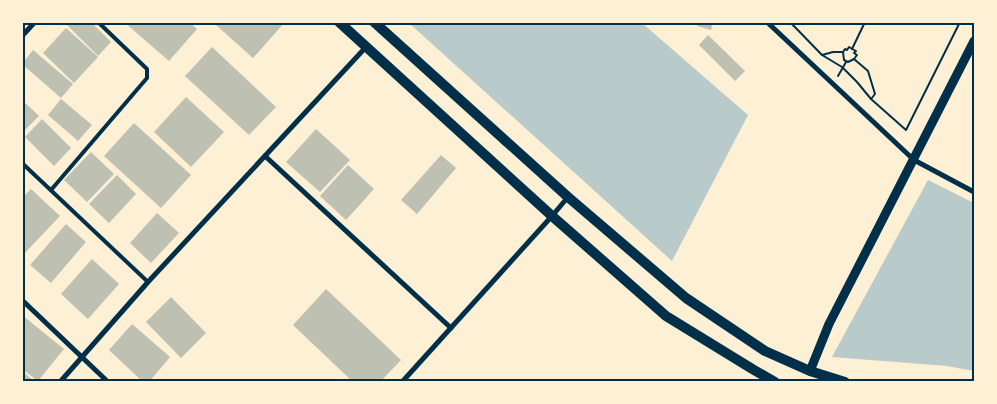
<svg xmlns="http://www.w3.org/2000/svg" width="997" height="404" font-family="'DejaVu Sans',sans-serif">
<rect width="100%" height="100%" fill="#fdf0d5"/>
<g fill="#b9caca">
<polygon points="409,23 642,23 748,115 672,261"/>
<polygon points="928,180 974,203 974,371 947,366 832,357"/>
</g>
<g fill="#bec0b2">
<polygon points="64,22 91,22 111,42 98,56"/>
<polygon points="124,22 189,22 197,29 169,61"/>
<polygon points="218,22 285,22 253,58 216,25"/>
<polygon points="698,22 713,22 711,30 697,26"/>
<polygon points="66,28 98,57 74,83 43,53"/>
<polygon points="708,35 745,71 735,81 699,45"/>
<polygon points="212,47 276,107 249,135 185,76"/>
<polygon points="33,50 73,84 61,98 22,64"/>
<polygon points="186,97 224,132 191,167 154,132"/>
<polygon points="61,99 92,125 78,141 48,115"/>
<polygon points="22,100 39,116 22,133"/>
<polygon points="42,119 71,148 54,166 25,137"/>
<polygon points="134,123 191,175 161,208 104,156"/>
<polygon points="316,129 350,160 320,192 286,162"/>
<polygon points="91,152 114,174 87,202 64,180"/>
<polygon points="441,155 456,168 417,214 401,200"/>
<polygon points="348,165 374,189 346,220 320,196"/>
<polygon points="117,175 136,194 109,223 89,204"/>
<polygon points="31,189 60,216 22,256 22,198"/>
<polygon points="157,213 179,233 151,263 130,243"/>
<polygon points="66,224 86,242 51,283 30,265"/>
<polygon points="92,259 119,284 88,319 61,294"/>
<polygon points="326,289 401,360 380,382 353,382 293,325"/>
<polygon points="171,297 206,333 181,358 146,322"/>
<polygon points="22,315 64,349 38,381 22,369"/>
<polygon points="132,324 170,357 149,382 143,382 109,350"/>
<polygon points="22,371 35,382 22,382"/>
</g>
<g fill="none" stroke-linecap="round" stroke-linejoin="round">
<g stroke="#003049" stroke-width="2">
<polyline points="790,22 822,55"/>
<polygon points="849,47 856,51 854,53 857,55 854,59 868,71 875,94 871,99 857,82 842,67 822,55 833,52 843,52 845,49 847,50"/>
<polyline points="852,49 865,22"/>
<polyline points="843,52 844,60 848,62 854,59"/>
<polyline points="838,76 846,62"/>
<polyline points="871,99 906,130 960,22"/>
</g>
<g stroke="#003049" stroke-width="4">
<polyline points="22,163 148,282"/>
<polyline points="51,190 147,78 147,69 98,22"/>
</g>
<g stroke="#003049" stroke-width="5">
<polyline points="767,22 914,160 974,192"/>
<polyline points="22,36 35,22"/>
<polyline points="265,156 451,328"/>
<polyline points="22,300 108,382"/>
<polyline points="60,382 148,282 366,47"/>
<polyline points="402,382 552,216 568,197"/>
</g>
<polyline stroke="#003049" stroke-width="9" points="810,371 829,324 974,41"/>
<g stroke="#003049" stroke-width="10">
<polyline points="339,22 552,216 666,316 754,370 775,382"/>
<polyline points="374,22 568,197 686,298 765,351 810,371 845,382"/>
</g>
</g>
<rect width="997" height="404" fill="none" stroke="#fdf0d5" stroke-width="48"/>
<rect x="24" y="24" width="949" height="356" fill="none" stroke="#003049" stroke-width="2"/>
</svg>
